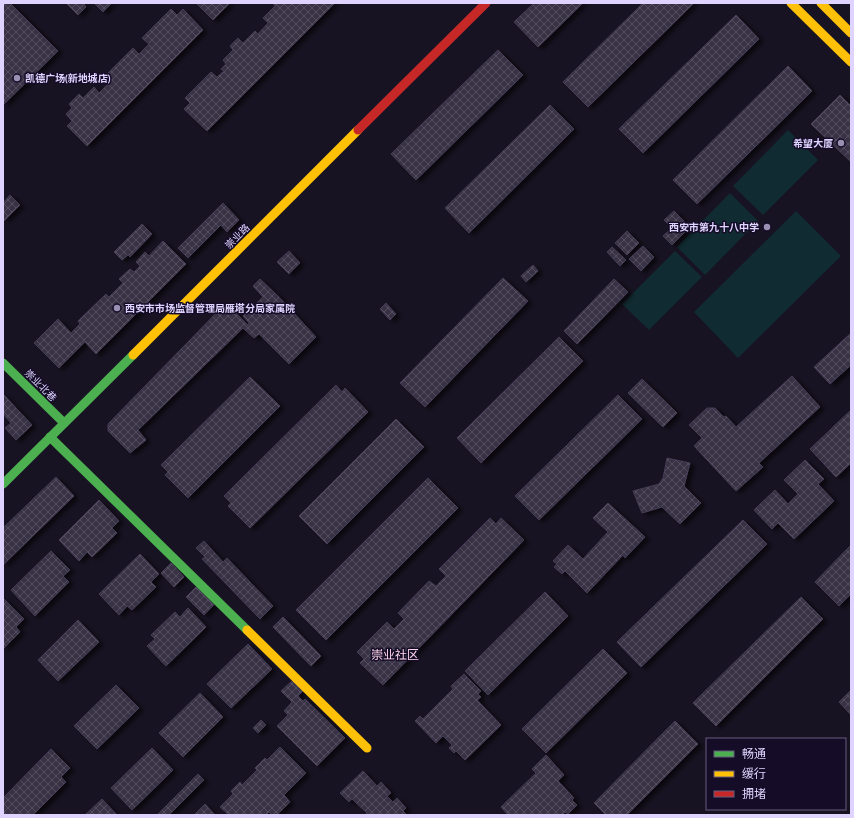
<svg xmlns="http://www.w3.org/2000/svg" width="854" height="818" font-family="Lato,'Noto Sans SC',sans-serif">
<defs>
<pattern id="building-cross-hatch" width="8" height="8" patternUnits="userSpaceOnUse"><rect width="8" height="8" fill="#373144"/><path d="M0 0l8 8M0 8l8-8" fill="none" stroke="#544e60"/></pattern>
<filter id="shadow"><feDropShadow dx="4.5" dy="2.5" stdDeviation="2" flood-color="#0009"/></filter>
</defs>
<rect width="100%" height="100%" fill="#181322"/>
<g fill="#102b31">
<polygon points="788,130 818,160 763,215 733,186"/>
<polygon points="730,193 758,221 705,275 677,247"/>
<polygon points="796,211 841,256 738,358 694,312"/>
<polygon points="675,251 702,277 649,330 622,304"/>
</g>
<g fill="url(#building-cross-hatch)" stroke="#453d56" filter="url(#shadow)">
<polygon points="3,3 10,3 58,51 3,105"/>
<polygon points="66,3 83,3 86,7 78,15"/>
<polygon points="94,3 112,3 103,12"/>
<polygon points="196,3 230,3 213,20"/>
<polygon points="273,3 335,3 207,131 184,109 190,103 185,98 211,72 217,77 224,71 221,69 226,64 223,60 233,50 230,46 238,38 243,43 255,31 258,34 268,23 263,18 275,6"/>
<polygon points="534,3 583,3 538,47 514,22"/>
<polygon points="643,3 694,3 588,107 563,82"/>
<polygon points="171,9 177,15 183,9 203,30 87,146 67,126 72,121 66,114 72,108 69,104 79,94 83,98 94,87 99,93 110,82 104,77 133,48 139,54 149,44 142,38"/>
<polygon points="736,15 759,39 643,153 619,129"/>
<polygon points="498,50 523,75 416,180 391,154"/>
<polygon points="3,54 24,74 3,95"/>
<polygon points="788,66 812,91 697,204 673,180"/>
<polygon points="840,95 851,106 851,162 811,124"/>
<polygon points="550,105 574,129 469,233 445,208"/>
<polygon points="10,195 20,205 4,221 3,203"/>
<polygon points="223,203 239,220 227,232 221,225 188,258 178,248"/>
<polygon points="674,211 690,227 672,245 663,236 672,228 664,220"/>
<polygon points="142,224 152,234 130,257 128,255 122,260 114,252"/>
<polygon points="627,231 639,243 627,255 615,243"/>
<polygon points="163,241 186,264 96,354 85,342 59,368 34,343 58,319 71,333 80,324 78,321 106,294 109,297 123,283 119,279 130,269 134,272 140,266 136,262 145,252 149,256"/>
<polygon points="643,246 654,257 641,271 629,259"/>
<polygon points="612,247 626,260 620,266 607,252"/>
<polygon points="289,251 300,263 289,274 277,262"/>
<polygon points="533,265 538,271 526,282 521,276"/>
<polygon points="503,278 528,301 425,407 400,383"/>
<polygon points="260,279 279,297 316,337 289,364 259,334 254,338 243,328 138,430 146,440 130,453 108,431 108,424 226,303 248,325 249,323 243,316 263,297 253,286"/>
<polygon points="614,279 628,292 577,344 564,331"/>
<polygon points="386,303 396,314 390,320 380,309"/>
<polygon points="851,333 851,365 830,384 814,367"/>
<polygon points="559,337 583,361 481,463 457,438"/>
<polygon points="792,376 820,407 759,463 763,467 736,491 694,446 702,438 689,425 707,408 715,408 724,417 726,416 736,427"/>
<polygon points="250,377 280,406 188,498 165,475 168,472 161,465"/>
<polygon points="642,379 677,413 663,427 628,393"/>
<polygon points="336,385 342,392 345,388 368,412 250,528 228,506 231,503 224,496"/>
<polygon points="3,394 32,425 16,440 5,428 11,423 3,414"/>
<polygon points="618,395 642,419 539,520 515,496"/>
<polygon points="851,410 851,463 836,477 810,449"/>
<polygon points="396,419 424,447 327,544 299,516"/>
<polygon points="667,458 690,463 684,486 701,503 680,524 662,507 642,513 633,491 659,484 663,478"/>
<polygon points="805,460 824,479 818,484 834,501 794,539 778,523 772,529 754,510 775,490 788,504 798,494 784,480"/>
<polygon points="56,477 74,496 3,565 3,528"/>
<polygon points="428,478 458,508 326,640 296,610"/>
<polygon points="99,500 119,521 112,528 117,533 92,557 87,552 79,561 59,540"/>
<polygon points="608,503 645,537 625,558 623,555 587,593 565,571 562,574 554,567 557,564 553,561 568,545 583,559 608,532 593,518"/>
<polygon points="490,518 496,524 501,518 524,540 383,685 360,663 364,659 357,652 387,622 394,629 404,619 398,613 429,581 436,586 446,576 439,569"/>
<polygon points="743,520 767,544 641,667 617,642"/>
<polygon points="204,541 223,562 227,558 273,606 260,619 202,559 205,557 196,548"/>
<polygon points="851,545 851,594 839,606 815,582"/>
<polygon points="51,551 70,570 63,576 69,582 35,616 11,590"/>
<polygon points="140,554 159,574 151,582 156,587 132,610 127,606 119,615 99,594"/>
<polygon points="171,563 184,577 174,587 161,573"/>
<polygon points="196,587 214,605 204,615 186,597"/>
<polygon points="545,592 568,616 488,695 465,671"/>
<polygon points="801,597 823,619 716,726 693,703"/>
<polygon points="4,599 24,619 16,627 20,632 3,649 3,601"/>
<polygon points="188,608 206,627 166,666 147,646 155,639 151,635 175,612 180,617"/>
<polygon points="283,617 321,656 311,666 273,627"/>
<polygon points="78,620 99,642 58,681 38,660"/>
<polygon points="248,644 272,669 231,708 207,684"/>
<polygon points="603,649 627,673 546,753 522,729"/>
<polygon points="464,674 481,691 478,694 481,697 477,700 501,725 465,760 456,751 454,753 449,748 452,745 443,736 436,743 415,721 420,716 423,719 453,689 451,686"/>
<polygon points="293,680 303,691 298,696 303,701 305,699 345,738 317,766 277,726 288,715 284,711 292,702 281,691"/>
<polygon points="116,685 139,708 97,749 74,726"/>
<polygon points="851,690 851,715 839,702"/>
<polygon points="200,693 223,717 183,757 159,733"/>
<polygon points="261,720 266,725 258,733 253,728"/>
<polygon points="675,721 698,744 627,815 606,815 594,803"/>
<polygon points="280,747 306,773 284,795 290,802 277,815 272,815 269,812 266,815 229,815 220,807 233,794 231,791 240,782 242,785 257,770 255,768 265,758 267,760"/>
<polygon points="152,748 173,770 132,810 111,788"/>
<polygon points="51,749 70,768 61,777 66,782 33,815 3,815 3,798"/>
<polygon points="546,755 564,775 558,781 574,798 572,800 577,805 568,814 565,812 562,815 508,815 501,807 536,773 532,769"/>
<polygon points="363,771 377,786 381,782 391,793 387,796 393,802 397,798 406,808 403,811 407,815 365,815 367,813 352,799 349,802 340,793"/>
<polygon points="198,774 204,780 169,815 157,815"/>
<polygon points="102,799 117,815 85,815"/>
<polygon points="205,804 215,815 194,815"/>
</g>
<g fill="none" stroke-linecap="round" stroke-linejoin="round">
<g stroke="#4caf50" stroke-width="9">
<polyline points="3,363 64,423"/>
<polyline points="50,437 247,630"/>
<polyline points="3,484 133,355"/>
</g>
<g stroke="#ffc107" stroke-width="9">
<polyline points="791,3 851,62"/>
<polyline points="821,3 851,33"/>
<polyline points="133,355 358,130"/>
<polyline points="247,630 367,748"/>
</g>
<polyline stroke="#c62828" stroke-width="9" points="358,130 486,3"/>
</g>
<g fill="#9990b2" stroke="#150d28" stroke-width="1.5">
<circle cx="17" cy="78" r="4"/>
<circle cx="841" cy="143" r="4"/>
<circle cx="767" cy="227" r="4"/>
<circle cx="117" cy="308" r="4"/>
</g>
<g text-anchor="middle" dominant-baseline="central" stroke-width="3" stroke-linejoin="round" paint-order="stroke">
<g font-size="10" font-weight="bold" fill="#dfd4ff" stroke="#150d28" text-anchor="start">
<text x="25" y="78">凯德广场(新地城店)</text>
<text x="833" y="143" text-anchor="end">希望大厦</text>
<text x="759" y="227" text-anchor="end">西安市第九十八中学</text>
<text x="125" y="308">西安市市场监督管理局雁塔分局家属院</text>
</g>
<g font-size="10" fill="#dfd4ff" stroke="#150d28">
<text transform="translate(237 236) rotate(-45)">崇业路</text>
<text transform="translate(41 385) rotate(45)">崇业北巷</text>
</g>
<g font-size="12" fill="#ffd6ea" stroke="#150d28">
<text x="395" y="654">崇业社区</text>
</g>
</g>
<rect width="854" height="818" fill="none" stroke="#dfd4ff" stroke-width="8"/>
<rect x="706" y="738" width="140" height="72" fill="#150d28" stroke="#665d7e"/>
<rect x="714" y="751" width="20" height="6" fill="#4caf50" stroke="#665d7e"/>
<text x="742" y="758" font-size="12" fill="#dfd4ff">畅通</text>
<rect x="714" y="771" width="20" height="6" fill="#ffc107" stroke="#665d7e"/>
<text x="742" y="778" font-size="12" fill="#dfd4ff">缓行</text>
<rect x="714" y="791" width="20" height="6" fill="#c62828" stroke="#665d7e"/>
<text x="742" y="798" font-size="12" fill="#dfd4ff">拥堵</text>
</svg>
